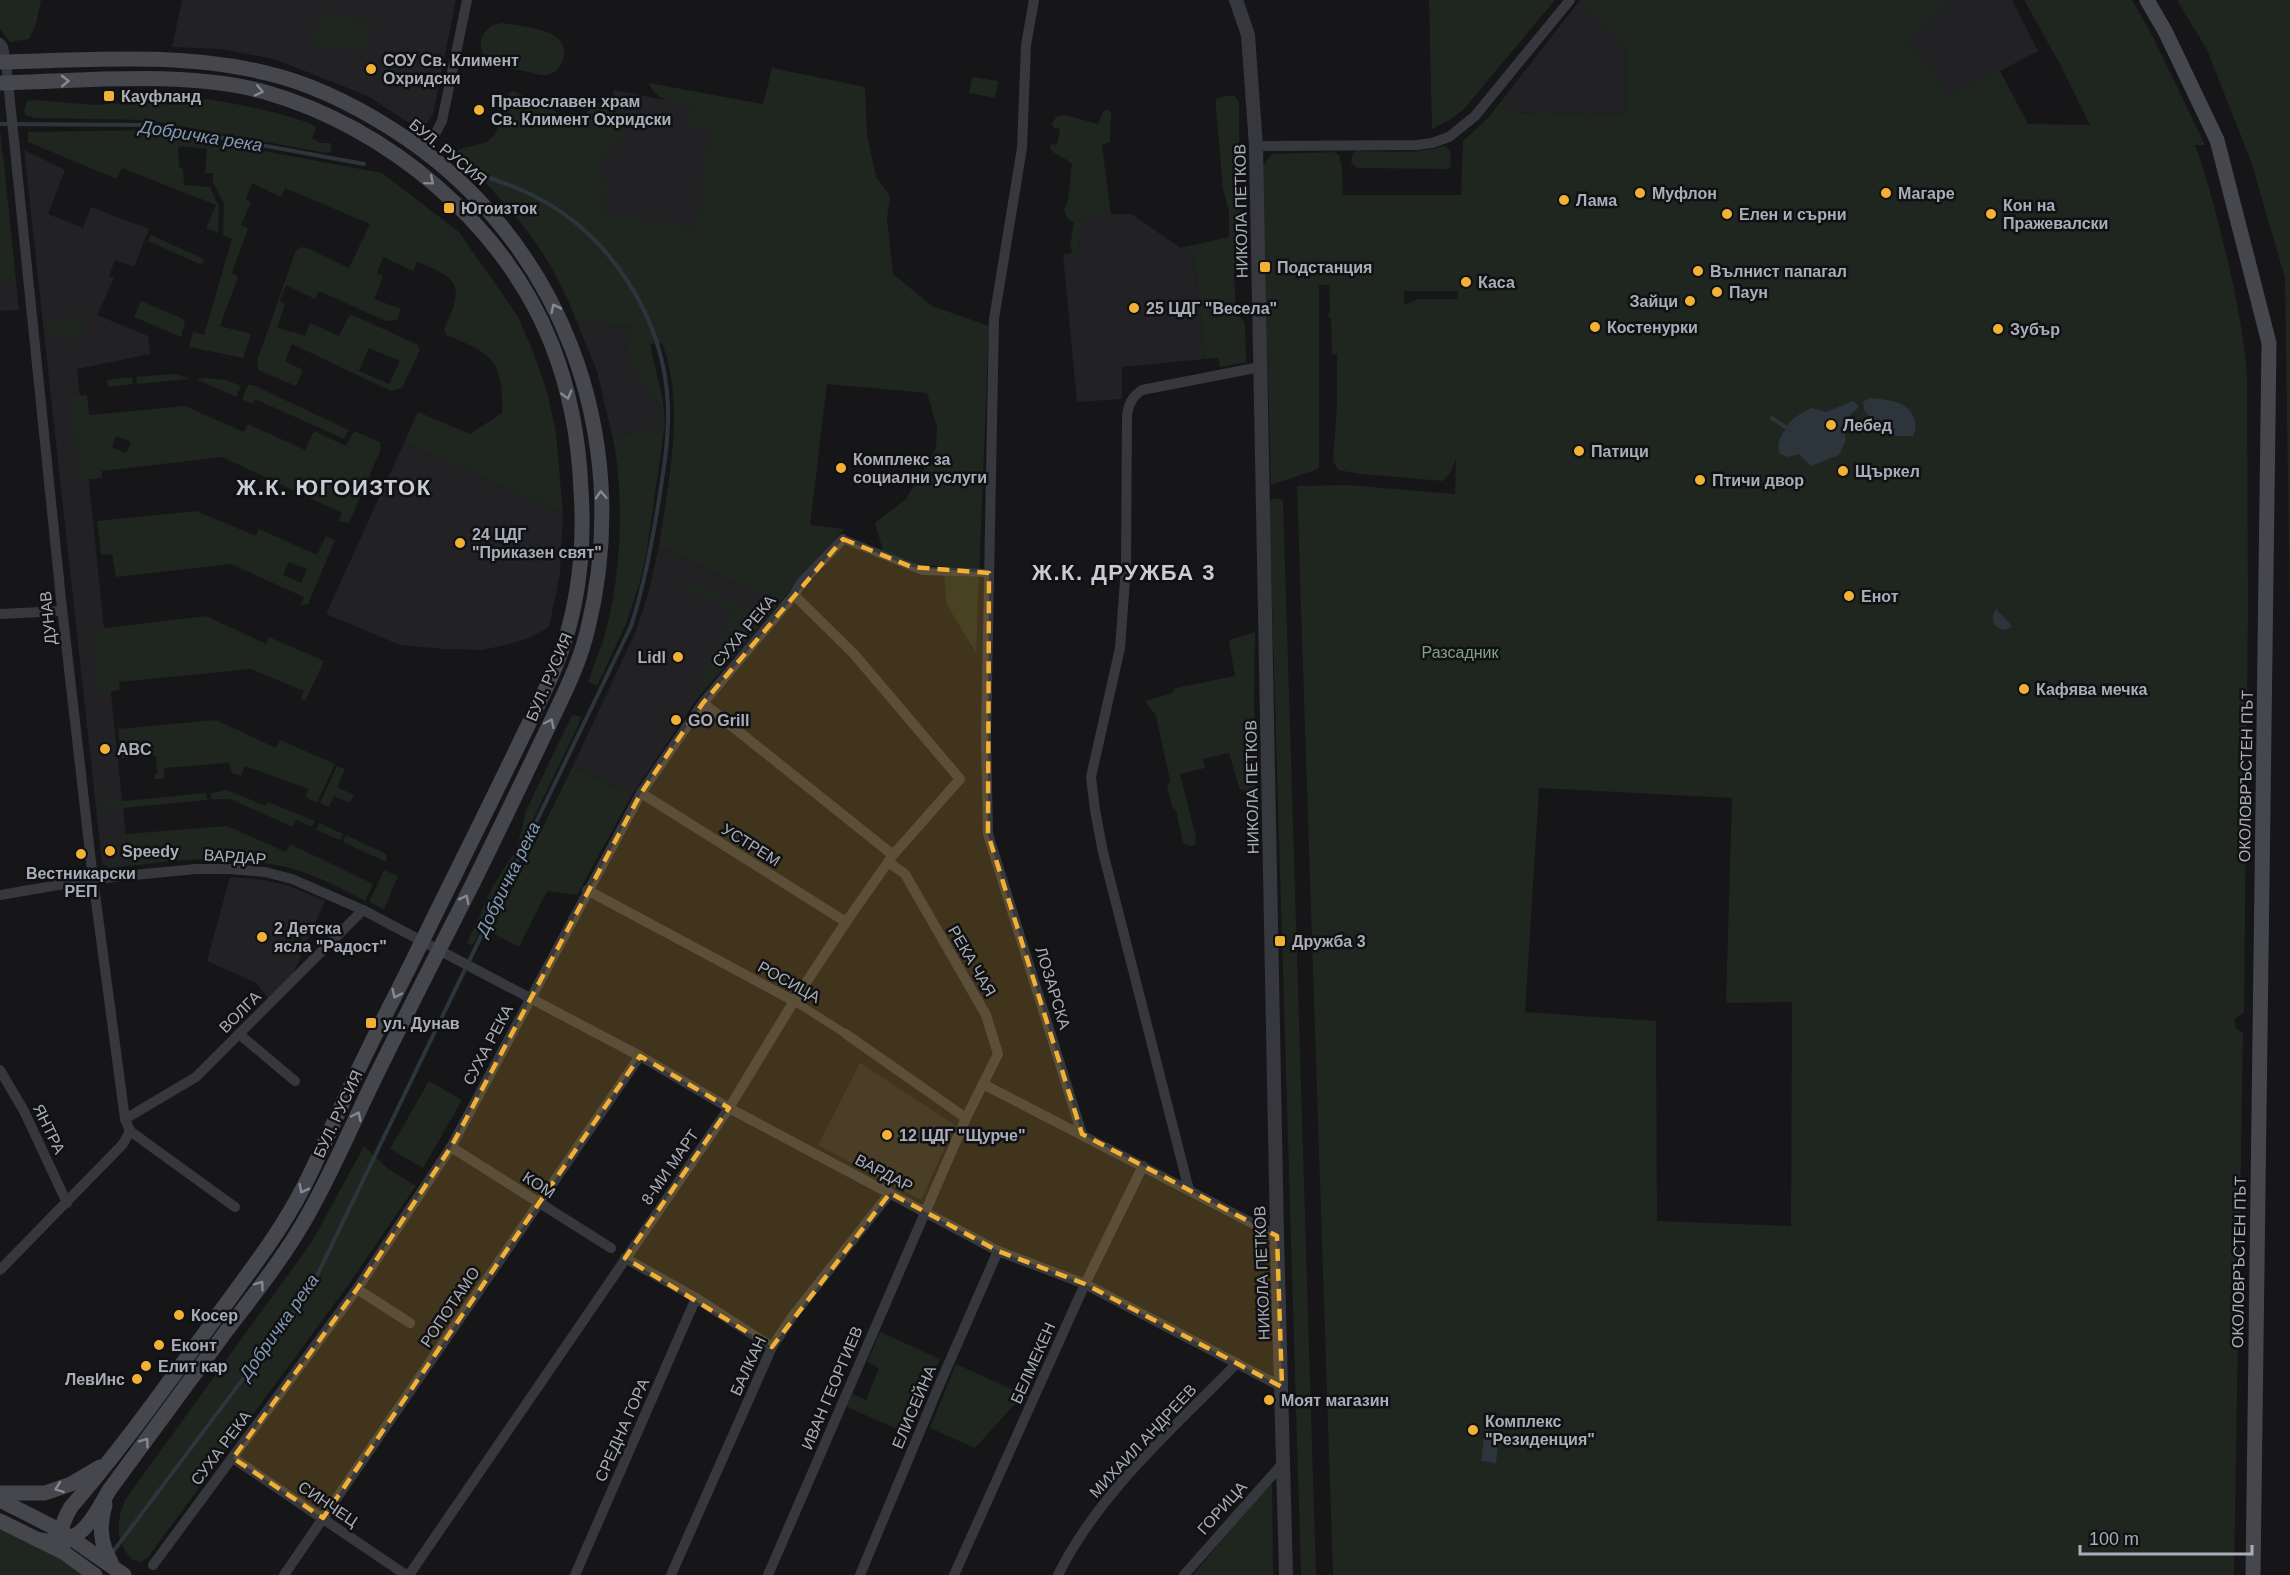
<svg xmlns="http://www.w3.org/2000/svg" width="2290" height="1575" font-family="Arial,sans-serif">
<rect width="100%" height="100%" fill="#161618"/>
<g fill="#222225">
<polygon points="182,0 456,0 433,114 421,131 368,96 274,59 220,49 172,47"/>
<polygon points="1580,0 1627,45 1626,115 1507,112 1506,95"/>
<polygon points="1948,0 2012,0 2038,51 1951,97 1909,41"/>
<polygon points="614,90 796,126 772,252 590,219"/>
<polygon points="0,130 19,310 4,311 0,310"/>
<polygon points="24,150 65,170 48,214 83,228 91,207 149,229 134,267 115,260 109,276 114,278 97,315 148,336 150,354 77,369 129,866 108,868 102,863"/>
<polygon points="1131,214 1194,257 1205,359 1122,367 1122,399 1077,402 1063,254 1079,252 1082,215"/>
<polygon points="576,320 633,328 626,351 649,395 660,405 665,423 613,439 597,371"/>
<polygon points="404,443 563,513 560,573 549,627 529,638 510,644 482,650 444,649 400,645 326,614"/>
<polygon points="659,546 779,604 697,699 632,795 573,766 636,631 648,594"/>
<polygon points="230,877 264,880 290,886 325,901 293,974 269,999 256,983 207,961"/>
<polygon points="860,1063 955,1125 921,1200 818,1145"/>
</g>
<g fill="#1e261f" fill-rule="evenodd">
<polygon points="0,0 41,0 36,24 29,39 10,42 0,29"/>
<polygon points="1429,0 1555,0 1463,110 1451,119 1432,129"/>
<path d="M1580 0H1948L1909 41 1951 96 2000 71 2028 124 2090 125 2061 66 2024 0H2132L2153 37 2205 145H2195C2205 172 2213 201 2220 229 2232 277 2243 325 2247 375L2248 609 2244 1013 2235 1018V1027L2243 1033 2234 1575H1333L1297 486 1347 485 1455 494 1456 459 1451 472 1443 481 1360 474 1338 470 1333 461 1337 404V354H1332L1331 318 1327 316 1330 312 1329 285H1319V466L1318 469 1271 485 1262 167 1272 154 1334 152 1339 155 1342 168 1343 195H1461L1463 141 1489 117 1506 95 1507 112 1626 115 1627 46ZM1404 291H1458L1457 299H1419L1404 305ZM1539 788 1732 798 1726 1003 1792 1002 1791 1226 1657 1221 1656 1021 1525 1012Z"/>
<polygon points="2177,0 2290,0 2290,618 2285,278 2251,161 2207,50"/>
<polygon points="318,13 371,21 367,52 313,44"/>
<path d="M502 23C519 26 564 28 564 51 565 62 558 73 547 75 540 76 531 72 524 71 509 68 480 66 481 44 481 36 486 30 492 25Z"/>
<path d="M772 68 865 87 867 135 876 176 890 197 887 218 893 274 932 306 989 326 976 653 947 605 943 566 918 565 883 551 875 523 906 499 936 448 937 427 927 393 827 384 810 525 844 529 779 604 659 546C668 481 686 406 662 343L650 344 663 401 665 424 647 550 639 585 626 624 597 686 588 682C593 668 599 653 604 638 621 578 625 500 613 439L665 423 660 405 649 395 629 360 626 351 633 328 576 320C550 250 507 202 454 152 463 146 475 147 486 142 501 134 503 109 508 94L512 91 550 106 568 125 579 126 593 102 619 109 624 113 625 133 623 142 615 141 612 149H607C604 160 600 168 598 179L607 181 603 213 696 229 703 194 699 193 711 131 689 127 692 106C675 102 656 102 649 83L763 104Z"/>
<polygon points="972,77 998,81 995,98 969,93"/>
<path d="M165 95C218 99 259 107 310 123L316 128 312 138 320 143H330L332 151 326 153 147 120 35 118 25 115 24 110 27 101 33 100 95 105 135 102 149 96Z"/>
<polygon points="1224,96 1235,96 1239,102 1240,261 1234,270 1236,312 1245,323 1246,362 1220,367 1218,358 1205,359 1194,257 1180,248 1229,237 1229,212 1223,188 1216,109 1216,99"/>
<path d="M1107 109 1111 112 1110 142 1102 145 1111 215H1082L1079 252 1073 253 1070 247 1074 222 1068 219 1064 210 1068 200 1072 164C1065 157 1056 156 1050 149L1051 144 1057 145 1060 129 1054 128 1052 124 1056 117 1066 115 1098 124 1103 112Z"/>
<path d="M151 130 382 173 459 232 517 315 533 351 547 392 556 433 563 513 404 443 418 412 470 434 502 413C503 397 502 369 489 358 478 347 460 341 446 335L444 329C464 288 461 278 417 262L413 271 383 257 377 273 383 276 374 299 401 309 397 320 386 321 319 291 315 299 286 285 280 301 285 304 277 327 290 332 291 331 305 336 310 323 339 336 349 316 353 315 418 345 420 350 402 388 391 391 292 344 285 361 303 370 296 386 258 370 257 361 296 250 301 247 307 248 349 268 370 224 285 188 281 197 252 183 246 199 251 202 241 225 248 228 232 273 238 277 220 326 251 334 243 358 189 347 193 332 204 335 232 239 223 235 224 203 213 183V173H205L207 149 178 146 179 167 183 169 184 185 210 187 219 207 218 233 206 228 216 205 122 168 117 179 28 142V132ZM369 348 400 361 389 384 359 371Z"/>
<path d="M1444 146 1450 150 1451 166 1447 169 1357 168 1351 163 1353 153 1358 151C1386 151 1417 155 1444 146Z"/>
<polygon points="0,154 3,154 16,282 0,283"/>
<polygon points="151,235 204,259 203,263 200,264 148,241"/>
<polygon points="141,301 183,319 185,323 181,337 134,317"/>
<polygon points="79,311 82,311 85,337 70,338 68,333 48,334 45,313 48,321 79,319"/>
<polygon points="170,374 180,375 189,379 137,384 136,377"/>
<polygon points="132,377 133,384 108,387 107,380"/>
<polygon points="206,378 225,380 241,386 236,397 196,379"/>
<polygon points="248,385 253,385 349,430 344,439 255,399 252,404 242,399"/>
<path d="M87 395 89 415 185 406 244 432 248 424 305 450 314 431 346 446 354 431 380 442 381 449 350 521 347 523 338 521 342 513 222 457 102 471V478L79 480 71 397ZM116 436 131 442 126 453 112 447Z"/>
<polygon points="1273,498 1283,500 1316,1575 1301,1575 1269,503"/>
<path d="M196 511 256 536 259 529 317 555 326 536 335 540 308 604 301 605 304 597 231 564 116 577 112 554 101 555 97 521ZM289 562 307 569 301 583 283 575Z"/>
<polygon points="687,581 693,582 756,613 759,622 759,627 703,691 697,689 733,611 685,588 684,585"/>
<polygon points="206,616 266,644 269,637 324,661 305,701 301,699 304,691 251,669 119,682 120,690 99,694 91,630"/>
<polygon points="1255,632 1254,701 1257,838 1255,840 1244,789 1240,790 1229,753 1203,759 1205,768 1180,774 1196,837 1195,845 1190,846 1183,843 1176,810 1172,807 1167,787 1170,780 1156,716 1145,701 1172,693 1176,688 1235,676 1229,640"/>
<polygon points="572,715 582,717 474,943 471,945 467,943 492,888 517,848 526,811"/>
<polygon points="216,720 276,748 280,740 335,764 317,803 305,797 309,789 245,766 241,776 232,773 229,763 164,768 164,779 155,779 154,775 157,774 156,755 121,758 118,729"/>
<polygon points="337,766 345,769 337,787 354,795 350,803 334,796 329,807 320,803"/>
<polygon points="573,766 632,795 577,895 547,891 519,947 491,932"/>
<polygon points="227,790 266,806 268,802 315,821 312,827 296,820 293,827 230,799 211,799 211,793"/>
<polygon points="206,793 207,800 101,810 104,798 112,796 113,802"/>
<polygon points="319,823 343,834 340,840 316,830"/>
<path d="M227 826 286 852 290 844 373 884 365 901C342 889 318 876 293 869 239 854 184 859 129 866L126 834Z"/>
<polygon points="346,835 384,853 387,856 386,862 343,842"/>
<polygon points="384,870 398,876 384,909 369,902"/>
<polygon points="429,1081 462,1100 423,1168 390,1149"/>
<path d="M364 1146 387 1168 416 1186 349 1284 148 1557 141 1562 132 1560C116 1541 115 1524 125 1500L313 1240Z"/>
<polygon points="880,1332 940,1359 916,1417 904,1413 897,1429 847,1407 852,1394 866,1400 879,1368 867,1362"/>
<polygon points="956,1364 1029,1397 1013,1406 975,1448 930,1428"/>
<polygon points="1272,1479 1273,1575 1193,1575"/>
<polygon points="0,1527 59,1558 83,1575 0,1575"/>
</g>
<g fill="#2c353c">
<path d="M1869 398C1885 400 1907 399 1914 418 1916 425 1916 430 1913 436H1896L1871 419 1864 410 1863 402Z"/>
<path d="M1853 401 1858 405V408L1846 419 1844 428 1846 440 1839 455 1811 466 1799 454 1788 457 1780 454C1776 446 1780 438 1784 431L1790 429 1787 426C1792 418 1803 412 1812 408L1826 412Z"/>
<path d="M1996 609 2012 626 2006 630C1993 629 1990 619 1996 609Z"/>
<polygon points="1485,1429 1500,1431 1496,1463 1481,1461"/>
</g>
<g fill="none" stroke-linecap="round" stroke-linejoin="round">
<g stroke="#2c353c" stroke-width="4">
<polyline points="0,124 152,125 364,164"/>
<polyline points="1772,418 1790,430"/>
<path d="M112 1553 310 1290 631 626C644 586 651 547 658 506 663 474 669 440 668 407 665 319 611 234 532 195 518 188 504 183 490 178"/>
</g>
<g stroke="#37383d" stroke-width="8">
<polyline points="843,539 923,571 989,573"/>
<polyline points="794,1001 846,1034"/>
</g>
<g stroke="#37383d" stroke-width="10">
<polyline points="1034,0 1026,45 1022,148 994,319 986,737 988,834 1082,1134"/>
<polyline points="0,43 3,47 6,62 61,599 93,879 125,1119 130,1131 235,1207"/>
<polyline points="1256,146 1417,145 1432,143 1449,137 1475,116 1570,0"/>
<polyline points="422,150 434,136 442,121 467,0"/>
<polyline points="0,614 62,611"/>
<polyline points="703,703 893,855"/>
<polyline points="641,793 846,922"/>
<polyline points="587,890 794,1001"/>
<polyline points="0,895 93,879 196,869 230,869 265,872 292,879 363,910 640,1056 729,1108 998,1251 1085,1284 1282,1387"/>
<polyline points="239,1034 295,1081"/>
<polyline points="846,1034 966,1118"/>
<polyline points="0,1070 24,1111 67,1203"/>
<polyline points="983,1084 1277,1236"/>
<polyline points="125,1119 196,1077 363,910"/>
<polyline points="451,1147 611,1248"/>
<path d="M1189 1190 1103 852 1095 810 1091 777 1120 648 1126 567 1127 415C1129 403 1132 397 1142 390L1260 367"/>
<polyline points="625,1258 696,1298 772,1347"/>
<polyline points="0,1270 123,1144 130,1131"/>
<polyline points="357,1289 410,1323"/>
<polyline points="233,1458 406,1575"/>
<polyline points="153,1565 357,1289 451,1147 641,793 703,703 794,595 801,583 843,539"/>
<polyline points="284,1575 640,1056"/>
<polyline points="409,1575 729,1108 794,1001 846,922 893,855 960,779 854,654 794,595"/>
<polyline points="575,1575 696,1298"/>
<polyline points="671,1575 772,1347 792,1317 890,1193"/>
<polyline points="768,1575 966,1118 998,1054 986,1015 905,874 888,862"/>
<polyline points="860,1575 938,1388 998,1251"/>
<polyline points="954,1575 1085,1284 1143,1166"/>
<path d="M1058 1575C1099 1492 1173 1429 1237 1363"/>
<polyline points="1184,1575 1283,1463"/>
</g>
<polyline stroke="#37383d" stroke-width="14" points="1236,0 1248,35 1256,146 1277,1236 1286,1575"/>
<g stroke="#45474d" stroke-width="15">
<polyline points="2147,0 2165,31 2217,140 2269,343 2253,1575"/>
<path d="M0 62C87 60 181 52 266 73 310 83 354 105 392 129 561 236 635 435 588 628 579 667 560 702 543 738 519 788 495 839 470 889 437 954 404 1018 372 1084 349 1131 329 1180 302 1225 280 1262 253 1296 227 1330 188 1383 149 1436 110 1489 90 1522 81 1549 36 1539"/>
<path d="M0 83C83 81 186 70 265 92 388 127 505 225 552 345 570 391 579 441 581 490 584 535 581 582 569 627 558 668 537 706 519 744 483 819 446 892 410 966 391 1004 371 1042 353 1081 336 1116 321 1153 303 1188 279 1235 245 1277 215 1319 168 1383 123 1447 71 1507 63 1520 58 1534 63 1549"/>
<polyline points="0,1493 45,1493 71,1484 100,1467"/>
<polyline points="0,1500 61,1531 124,1575"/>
<path d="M105 1505C99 1526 100 1543 111 1562"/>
<polyline points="0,1521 63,1552 95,1575"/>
</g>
</g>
<defs><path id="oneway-chevron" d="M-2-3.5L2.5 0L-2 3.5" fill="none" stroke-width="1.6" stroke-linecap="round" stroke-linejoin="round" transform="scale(1.5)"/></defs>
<g stroke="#858993">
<use href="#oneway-chevron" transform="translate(65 81) rotate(-1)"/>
<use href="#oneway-chevron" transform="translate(259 91) rotate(13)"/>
<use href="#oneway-chevron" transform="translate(430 181) rotate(40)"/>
<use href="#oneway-chevron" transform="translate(555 308) rotate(-116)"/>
<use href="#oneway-chevron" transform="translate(567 395) rotate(74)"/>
<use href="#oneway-chevron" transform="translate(601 495) rotate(-93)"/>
<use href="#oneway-chevron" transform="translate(550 723) rotate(-65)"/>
<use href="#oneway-chevron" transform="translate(465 899) rotate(-63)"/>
<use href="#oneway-chevron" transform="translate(396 994) rotate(116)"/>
<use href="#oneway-chevron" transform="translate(357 1116) rotate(-65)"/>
<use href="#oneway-chevron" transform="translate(303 1189) rotate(117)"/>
<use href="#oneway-chevron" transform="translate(260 1285) rotate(-54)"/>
<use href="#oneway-chevron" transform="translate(145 1442) rotate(-54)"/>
<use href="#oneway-chevron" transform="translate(59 1488) rotate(160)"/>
</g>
<path fill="#f2b134" fill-opacity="0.2" stroke="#f2b134" stroke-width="4.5" stroke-dasharray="12 8" stroke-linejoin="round" d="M843 539 912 567 989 573 988 834 1082 1134 1277 1236 1282 1387 1085 1284 998 1251 890 1193 772 1347 625 1258 729 1108 640 1056 323 1518 233 1458 357 1289 451 1147 641 793 703 703Z"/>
<g fill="#f2b134" stroke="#111113" stroke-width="2">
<circle cx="371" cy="69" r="6"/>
<rect x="103" y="90" width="12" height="12" rx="3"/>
<circle cx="479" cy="110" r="6"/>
<circle cx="1640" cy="193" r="6"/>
<circle cx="1886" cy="193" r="6"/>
<circle cx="1564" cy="200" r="6"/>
<rect x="443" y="202" width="12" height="12" rx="3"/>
<circle cx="1727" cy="214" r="6"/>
<circle cx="1991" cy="214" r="6"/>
<rect x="1259" y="261" width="12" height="12" rx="3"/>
<circle cx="1698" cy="271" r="6"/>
<circle cx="1466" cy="282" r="6"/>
<circle cx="1717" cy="292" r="6"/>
<circle cx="1690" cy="301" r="6"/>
<circle cx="1134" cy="308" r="6"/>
<circle cx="1595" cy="327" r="6"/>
<circle cx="1998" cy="329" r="6"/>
<circle cx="1831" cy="425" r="6"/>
<circle cx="1579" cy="451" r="6"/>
<circle cx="841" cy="468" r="6"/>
<circle cx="1843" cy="471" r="6"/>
<circle cx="1700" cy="480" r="6"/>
<circle cx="460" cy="543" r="6"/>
<circle cx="1849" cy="596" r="6"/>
<circle cx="678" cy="657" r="6"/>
<circle cx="2024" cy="689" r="6"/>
<circle cx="676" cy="720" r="6"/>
<circle cx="105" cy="749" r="6"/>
<circle cx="110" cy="851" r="6"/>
<circle cx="81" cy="854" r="6"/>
<circle cx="262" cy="937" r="6"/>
<rect x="1274" y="935" width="12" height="12" rx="3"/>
<rect x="365" y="1017" width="12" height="12" rx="3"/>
<circle cx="887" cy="1135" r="6"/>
<circle cx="179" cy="1315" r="6"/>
<circle cx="159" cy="1345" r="6"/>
<circle cx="146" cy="1366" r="6"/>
<circle cx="137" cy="1379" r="6"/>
<circle cx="1269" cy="1400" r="6"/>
<circle cx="1473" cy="1430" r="6"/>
</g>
<g text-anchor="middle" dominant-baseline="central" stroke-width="5" stroke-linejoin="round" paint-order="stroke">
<g font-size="16" font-weight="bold" fill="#a8adb8" stroke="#111113" text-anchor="start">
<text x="383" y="60">СОУ Св. Климент<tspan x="383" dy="18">Охридски</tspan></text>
<text x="121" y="96">Кауфланд</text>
<text x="491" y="101">Православен храм<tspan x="491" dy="18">Св. Климент Охридски</tspan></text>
<text x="1652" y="193">Муфлон</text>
<text x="1898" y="193">Магаре</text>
<text x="1576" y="200">Лама</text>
<text x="2003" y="205">Кон на<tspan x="2003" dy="18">Пражевалски</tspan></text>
<text x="461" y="208">Югоизток</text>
<text x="1739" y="214">Елен и сърни</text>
<text x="1277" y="267">Подстанция</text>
<text x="1710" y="271">Вълнист папагал</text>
<text x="1478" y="282">Каса</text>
<text x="1729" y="292">Паун</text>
<text x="1678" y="301" text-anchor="end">Зайци</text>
<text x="1146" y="308">25 ЦДГ "Весела"</text>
<text x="1607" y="327">Костенурки</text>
<text x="2010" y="329">Зубър</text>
<text x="1843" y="425">Лебед</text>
<text x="1591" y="451">Патици</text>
<text x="853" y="459">Комплекс за<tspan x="853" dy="18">социални услуги</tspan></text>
<text x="1855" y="471">Щъркел</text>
<text x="1712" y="480">Птичи двор</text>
<text x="472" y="534">24 ЦДГ<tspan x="472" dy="18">"Приказен свят"</tspan></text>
<text x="1861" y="596">Енот</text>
<text x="666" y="657" text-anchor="end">Lidl</text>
<text x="2036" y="689">Кафява мечка</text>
<text x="688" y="720">GO Grill</text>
<text x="117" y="749">ABC</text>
<text x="122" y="851">Speedy</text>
<text x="81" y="873" text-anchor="middle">Вестникарски<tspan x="81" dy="18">РЕП</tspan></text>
<text x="274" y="928">2 Детска<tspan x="274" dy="18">ясла "Радост"</tspan></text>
<text x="1292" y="941">Дружба 3</text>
<text x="383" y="1023">ул. Дунав</text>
<text x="899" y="1135">12 ЦДГ "Щурче"</text>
<text x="191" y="1315">Косер</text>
<text x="171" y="1345">Еконт</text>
<text x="158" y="1366">Елит кар</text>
<text x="125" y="1379" text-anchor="end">ЛевИнс</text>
<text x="1281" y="1400">Моят магазин</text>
<text x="1485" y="1421">Комплекс<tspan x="1485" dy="18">"Резиденция"</tspan></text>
</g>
<g font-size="16" fill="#a8adb8" stroke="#111113">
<text transform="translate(448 152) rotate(39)">БУЛ. РУСИЯ</text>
<text transform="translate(1241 211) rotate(-91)">НИКОЛА ПЕТКОВ</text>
<text transform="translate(48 618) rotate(-96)">ДУНАВ</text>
<text transform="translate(744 631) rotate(-50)">СУХА РЕКА</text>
<text transform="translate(549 677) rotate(-67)">БУЛ. РУСИЯ</text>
<text transform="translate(2246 776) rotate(-89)">ОКОЛОВРЪСТЕН ПЪТ</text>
<text transform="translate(1252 787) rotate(-91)">НИКОЛА ПЕТКОВ</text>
<text transform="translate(751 845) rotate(32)">УСТРЕМ</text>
<text transform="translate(235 857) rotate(4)">ВАРДАР</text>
<text transform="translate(972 961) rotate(60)">РЕКА ЧАЯ</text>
<text transform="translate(789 982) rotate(29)">РОСИЦА</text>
<text transform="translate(1053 988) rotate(73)">ЛОЗАРСКА</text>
<text transform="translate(240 1012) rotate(-45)">ВОЛГА</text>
<text transform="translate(488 1045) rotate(-62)">СУХА РЕКА</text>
<text transform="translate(338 1114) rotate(-65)">БУЛ. РУСИЯ</text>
<text transform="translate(49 1129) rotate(64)">ЯНТРА</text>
<text transform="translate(670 1167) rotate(-55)">8-МИ МАРТ</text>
<text transform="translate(884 1173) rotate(28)">ВАРДАР</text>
<text transform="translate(539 1185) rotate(33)">КОМ</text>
<text transform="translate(2239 1262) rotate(-89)">ОКОЛОВРЪСТЕН ПЪТ</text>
<text transform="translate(1262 1273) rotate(-92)">НИКОЛА ПЕТКОВ</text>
<text transform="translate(450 1307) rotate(-56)">РОПОТАМО</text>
<text transform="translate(1033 1363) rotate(-66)">БЕЛМЕКЕН</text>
<text transform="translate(748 1366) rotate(-65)">БАЛКАН</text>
<text transform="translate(832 1388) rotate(-67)">ИВАН ГЕОРГИЕВ</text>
<text transform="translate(914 1407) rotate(-67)">ЕЛИСЕЙНА</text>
<text transform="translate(622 1430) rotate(-66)">СРЕДНА ГОРА</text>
<text transform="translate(1143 1441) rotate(-47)">МИХАИЛ АНДРЕЕВ</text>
<text transform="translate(221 1448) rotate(-53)">СУХА РЕКА</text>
<text transform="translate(328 1504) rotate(34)">СИНЧЕЦ</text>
<text transform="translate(1222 1508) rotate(-48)">ГОРИЦА</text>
</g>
<g font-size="16" fill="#7fa381" stroke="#111113">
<text x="1460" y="652">Разсадник</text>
</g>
<g font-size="18" font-style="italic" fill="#7f9bb3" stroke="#111113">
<text transform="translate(201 136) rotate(9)">Добричка река</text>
<text transform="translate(508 879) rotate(-64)">Добричка река</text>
<text transform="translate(279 1327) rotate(-55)">Добричка река</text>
</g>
<g font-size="22" font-weight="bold" letter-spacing="1.5" fill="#c9ccd4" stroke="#111113">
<text x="334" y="487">Ж.К. ЮГОИЗТОК</text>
<text x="1124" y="572">Ж.К. ДРУЖБА 3</text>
</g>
</g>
<path d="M2080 1545v9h172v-9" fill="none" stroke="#a8adb8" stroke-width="3"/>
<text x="2089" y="1545" font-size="18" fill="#a8adb8" stroke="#111113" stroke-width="4.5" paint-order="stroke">100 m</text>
</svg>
